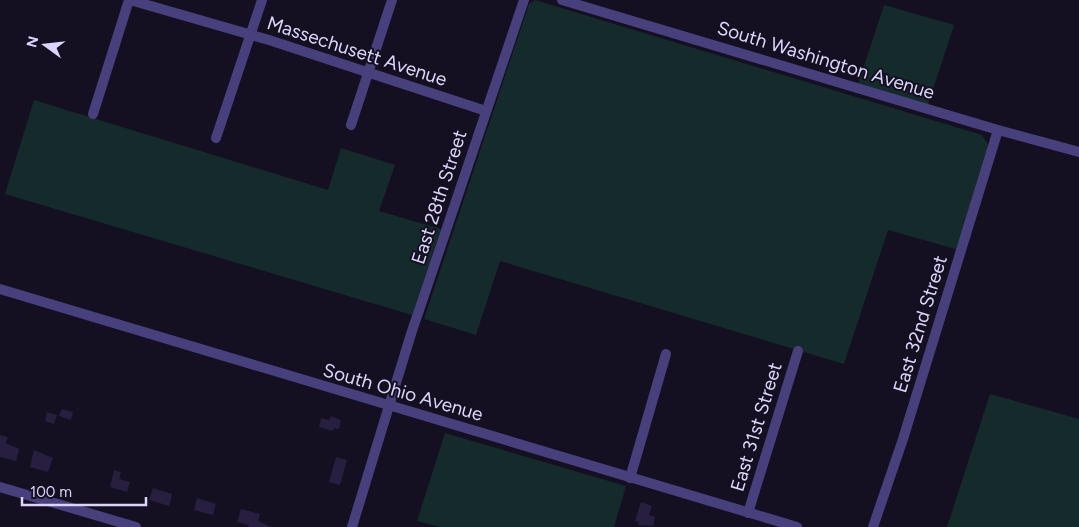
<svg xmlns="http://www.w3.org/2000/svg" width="1079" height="527" font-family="Figtree,sans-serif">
<rect width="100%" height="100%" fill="#141021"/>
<g fill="#142a2b">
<polygon points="535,0 982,135 990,147 959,250 888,230 844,364 500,261 476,335 424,319 529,4"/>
<polygon points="884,5 954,25 927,108 857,87"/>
<polygon points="34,100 328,190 341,148 395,165 379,211 441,229 412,315 5,194"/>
<polygon points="990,394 1079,419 1079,527 947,527"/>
<polygon points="445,433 626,486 614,527 440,527 417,521"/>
</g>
<g fill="#281e40">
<polygon points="62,409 73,412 71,420 59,416"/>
<polygon points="47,412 57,415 54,424 45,421"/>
<polygon points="331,416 341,420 339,429 334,428 333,431 319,427 321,418 329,420"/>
<polygon points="0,435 8,437 6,443 19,449 16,461 0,457"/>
<polygon points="34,450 53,458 48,472 30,467"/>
<polygon points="336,457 347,460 340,485 329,482"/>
<polygon points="114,470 121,472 119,479 130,482 127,492 110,487"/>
<polygon points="153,488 172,494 169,506 149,500"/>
<polygon points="197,498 216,504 213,515 194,510"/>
<polygon points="641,502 652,506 649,515 655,517 653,526 638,525 639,522 635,521"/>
<polygon points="241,509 260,514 258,521 271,527 248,527 249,525 237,522"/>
</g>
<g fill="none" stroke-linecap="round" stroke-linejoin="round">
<g stroke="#47407c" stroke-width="10">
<polyline points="130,0 269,40 486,111"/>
<polyline points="562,0 998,130 1079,152"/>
<polyline points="93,114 129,0"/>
<polyline points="351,125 392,0"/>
<polyline points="216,138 262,0"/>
<polyline points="0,289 797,527"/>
<polyline points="630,478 666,354"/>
<polyline points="0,487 136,527"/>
<polyline points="748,513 798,351"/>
<polyline points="352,527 411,334 524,0"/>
<polyline points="873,527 903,439 998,130"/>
</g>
</g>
<g text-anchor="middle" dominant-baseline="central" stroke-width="4" stroke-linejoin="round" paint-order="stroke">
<g font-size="19" fill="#dcd5fb" stroke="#141021">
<text transform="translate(357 51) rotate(18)">Massechusett Avenue</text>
<text transform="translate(826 60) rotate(17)">South Washington Avenue</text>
<text transform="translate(439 197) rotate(-72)">East 28th Street</text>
<text transform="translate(920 324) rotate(-73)">East 32nd Street</text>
<text transform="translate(403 392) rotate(16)">South Ohio Avenue</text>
<text transform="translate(756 427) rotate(-73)">East 31st Street</text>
</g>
</g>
<g transform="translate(45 45) rotate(285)" stroke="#141021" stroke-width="4" paint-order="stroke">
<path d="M0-4L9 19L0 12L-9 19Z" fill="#dcd5fb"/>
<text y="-8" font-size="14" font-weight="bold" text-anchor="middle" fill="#dcd5fb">N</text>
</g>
<path d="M22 497v8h124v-8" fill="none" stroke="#dcd5fb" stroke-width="2.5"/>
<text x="30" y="497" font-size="15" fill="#dcd5fb" stroke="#141021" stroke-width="4" paint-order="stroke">100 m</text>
</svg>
